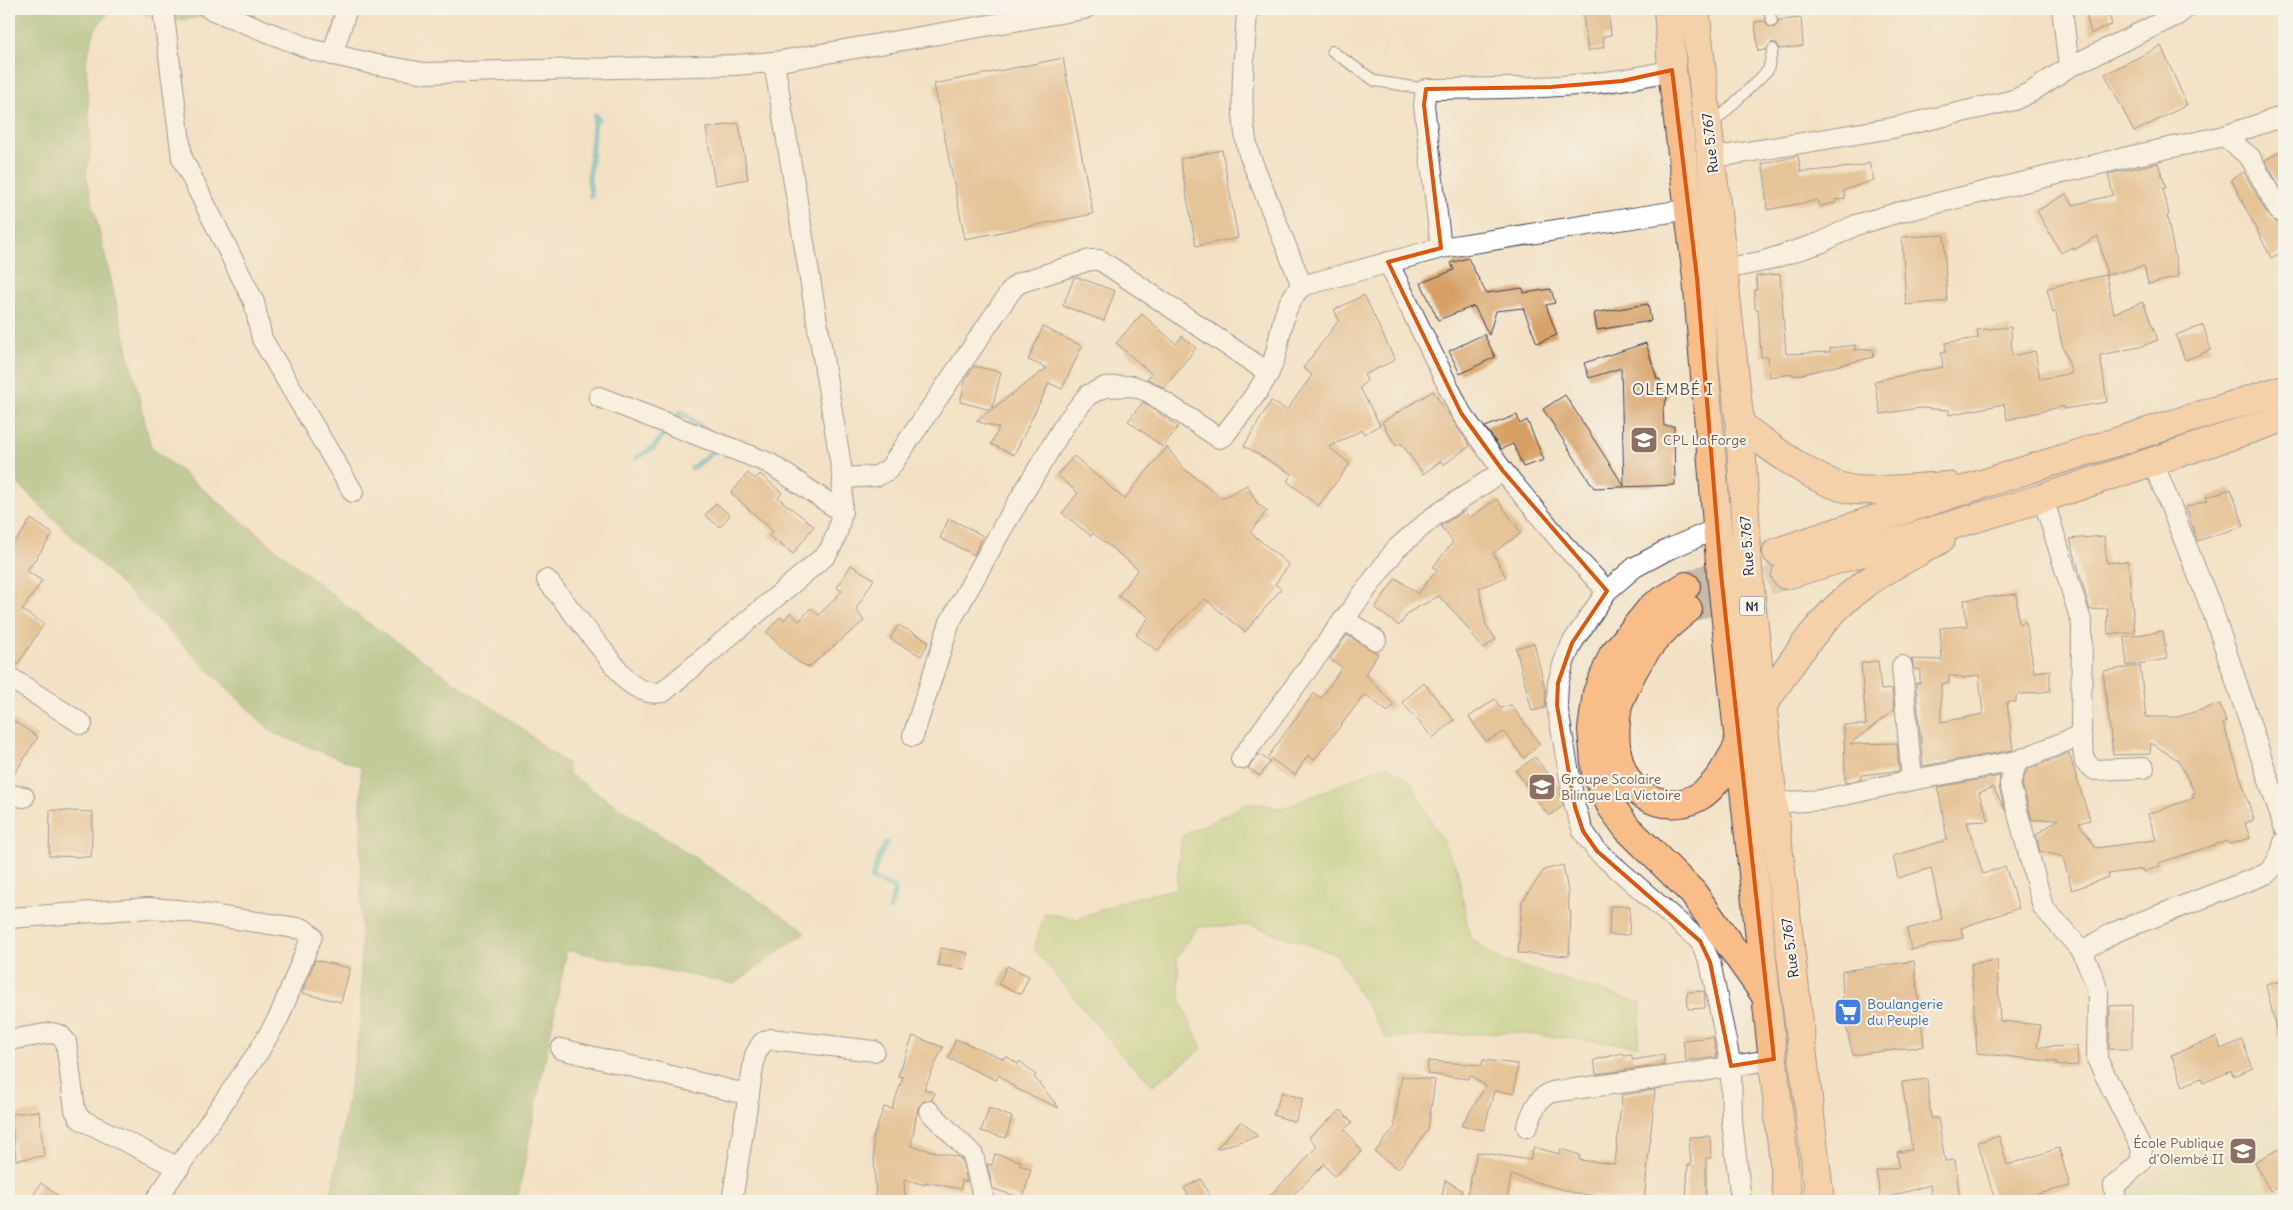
<svg xmlns="http://www.w3.org/2000/svg" width="2293" height="1210" font-family="Delius,sans-serif">
<rect width="100%" height="100%" fill="#f7f3e8"/>
<filter id="ink" filterUnits="userSpaceOnUse"><feTurbulence type="fractalNoise" baseFrequency=".02" numOctaves="2"/><feDisplacementMap in="SourceGraphic" scale="10" xChannelSelector="R" yChannelSelector="G"/><feConvolveMatrix kernelMatrix="1 2 1 2 8 2 1 2 1" color-interpolation-filters="sRGB"/></filter>
<filter id="wash" filterUnits="userSpaceOnUse"><feTurbulence type="fractalNoise" baseFrequency=".0096" numOctaves="4" result="noise"/><feDisplacementMap in="SourceGraphic" scale="20" xChannelSelector="R" yChannelSelector="G"/><feGaussianBlur stdDeviation="1.12" result="paint"/><feColorMatrix in="noise" values="0 0 0 0 0 0 0 0 0 0 0 0 0 0 0 0 0 1.4 0 .05"/><feComposite in="paint" operator="in"/></filter>
<g filter="url(#wash)">
<rect width="100%" height="100%" fill="#f2e1c5"/>
<polygon fill="#deddbb" points="2284,1109 2284,1201 2122,1201 2120,1192"/>
<polygon fill="#a9c971" stroke="#667656" points="1386,765 1409,780 1457,868 1470,938 1500,960 1641,1003 1638,1046 1509,1032 1386,1038 1336,954 1251,925 1197,927 1177,958 1181,1003 1202,1049 1153,1085 1126,1060 1034,949 1045,913 1077,919 1133,898 1176,889 1182,836 1251,802 1283,809"/>
<g fill="#86ad63" stroke="#54684f">
<polygon points="9,9 112,9 95,29 86,61 91,147 86,176 151,447 361,618 521,727 547,750 567,763 569,774 806,932 734,984 567,950 517,1201 330,1201 361,1021 361,767 273,733 9,475"/>
<polygon points="128,9 252,9 169,22"/>
</g>
<g fill="none" stroke-linecap="round" stroke-linejoin="round">
<g stroke="#40b0b9" stroke-width="5.5">
<polyline points="591,196 589,179 595,115 598,119"/>
<polyline points="636,458 653,448 681,412 708,432"/>
<polyline points="692,468 718,448"/>
<polyline points="887,842 878,859 872,879 895,888 890,909"/>
</g>
</g>
<g id="blocks">
<g fill="#d69f63" fill-rule="evenodd">
<polygon points="1582,9 1608,9 1611,35 1603,36 1604,47 1588,51"/>
<polygon points="2108,11 2112,25 2101,28 2091,34 2086,14"/>
<polygon points="1801,18 1803,46 1780,49 1777,44 1772,42 1766,50 1758,51 1755,22 1765,21 1768,26 1774,28 1777,25 1779,20"/>
<polygon points="2161,46 2187,105 2134,132 2105,74"/>
<polygon points="1063,58 1093,214 965,239 934,84"/>
<polygon points="739,123 748,179 715,185 706,128"/>
<polygon points="1222,150 1238,238 1196,246 1180,159"/>
<polygon points="2284,150 2284,196 2265,160"/>
<polygon points="1798,156 1801,172 1862,166 1869,163 1874,180 1844,190 1845,199 1835,200 1836,203 1819,206 1818,200 1767,210 1765,179 1762,164"/>
<polygon points="2158,163 2166,188 2163,188 2169,215 2167,216 2179,277 2148,284 2144,266 2107,275 2098,236 2074,250 2072,247 2061,253 2037,211 2066,194 2073,205 2113,195 2108,174"/>
<polygon points="2244,172 2269,217 2278,223 2284,222 2284,251 2271,258 2231,179"/>
<polygon points="1944,235 1947,301 1906,305 1902,237"/>
<polygon points="1468,258 1486,293 1523,288 1524,293 1551,289 1555,303 1546,305 1557,335 1537,343 1523,308 1496,311 1489,335 1474,306 1438,320 1421,283 1454,270 1451,263"/>
<polygon points="1780,274 1786,354 1830,352 1830,348 1856,345 1854,350 1873,349 1874,357 1794,376 1794,374 1769,377 1768,357 1761,357 1758,309 1755,309 1754,290 1757,290 1756,276"/>
<polygon points="2106,275 2114,313 2143,302 2158,340 2140,347 2100,355 2107,402 2064,409 2064,406 2007,420 2004,404 1949,415 1949,410 1920,408 1881,414 1874,381 1943,367 1941,353 1946,352 1945,343 1978,338 1977,330 2011,327 2012,356 2035,351 2040,379 2072,373 2061,341 2056,312 2053,313 2047,288"/>
<polygon points="1077,277 1115,291 1104,321 1063,306 1074,278"/>
<polygon points="1364,295 1395,360 1364,375 1367,380 1360,388 1380,425 1364,434 1362,430 1329,447 1350,464 1318,506 1287,481 1292,474 1244,446 1271,401 1287,410 1312,375 1303,368 1339,320 1334,310"/>
<polygon points="1648,304 1651,321 1597,330 1594,313"/>
<polygon points="1142,314 1176,344 1182,336 1196,348 1164,388 1147,379 1152,374 1116,343"/>
<polygon points="2203,325 2211,350 2185,360 2176,335"/>
<polygon points="1043,327 1082,346 1062,389 1049,383 1014,455 991,444 999,428 976,421 991,410 960,402 966,378 974,366 1001,372 992,409 1047,368 1028,360"/>
<polygon points="1484,334 1495,357 1460,374 1449,351"/>
<polygon points="1646,343 1657,379 1660,379 1661,387 1672,386 1663,408 1664,426 1674,426 1675,485 1594,488 1543,409 1565,395 1624,486 1621,368 1589,378 1584,363"/>
<polygon points="1433,391 1470,446 1443,465 1441,461 1423,474 1401,443 1396,446 1382,422"/>
<polygon points="1143,402 1178,427 1163,447 1128,421"/>
<polygon points="1517,415 1520,424 1527,420 1544,460 1523,467 1513,444 1501,449 1485,427"/>
<polygon points="1167,447 1183,468 1223,498 1247,485 1257,503 1267,511 1250,532 1289,565 1275,584 1281,589 1245,632 1205,599 1175,627 1158,651 1136,635 1149,617 1118,596 1138,569 1093,533 1091,536 1062,513 1078,493 1057,475 1074,456 1124,499"/>
<polygon points="748,473 755,479 760,474 782,493 778,498 814,526 793,554 769,536 773,531 731,493"/>
<polygon points="2231,489 2244,526 2197,541 2186,507 2207,500 2206,497"/>
<polygon points="1497,499 1521,533 1493,553 1506,577 1479,588 1486,625 1496,639 1483,649 1459,617 1439,596 1409,612 1399,626 1375,608 1396,578 1418,594 1437,569 1433,567 1453,542 1441,526 1464,511 1469,518"/>
<polygon points="716,503 730,515 720,527 705,515"/>
<polygon points="949,518 983,536 974,555 940,538"/>
<polygon points="31,519 53,534 27,571 42,581 22,610 44,624 16,667 9,665 9,537 16,541"/>
<polygon points="2104,536 2107,563 2128,561 2135,633 2108,634 2107,608 2090,610 2070,539"/>
<polygon points="851,565 874,579 856,609 864,621 809,667 796,661 766,632 780,617 784,620 790,613 799,621 811,608 819,615 842,591 837,588"/>
<path d="M2016 594 2019 624 2026 622 2034 672 2050 670V691L2016 695V702H2007L2013 750 1923 766 1916 687V683H1920V670L1914 669 1912 659 1942 660 1940 628 1967 626 1964 600ZM1949 675 1964 678 1979 675 1983 714 1941 722V684L1949 683Z"/>
<polygon points="898,625 929,641 921,656 890,639"/>
<polygon points="2163,631 2167,659 2127,666 2124,637"/>
<polygon points="1347,635 1378,654 1365,674 1394,705 1388,712 1365,694 1314,760 1308,755 1295,775 1268,757 1314,693 1321,698 1342,667 1330,659"/>
<polygon points="1534,643 1546,693 1545,708 1532,711 1516,648"/>
<polygon points="1878,661 1881,690 1892,689 1894,710 1850,744 1897,743 1899,771 1861,775 1861,779 1845,783 1844,725 1866,725 1861,663"/>
<polygon points="2140,666 2146,717 2178,717 2220,704 2226,722 2223,723 2254,820 2245,823 2250,838 2229,844 2227,841 2159,863 2160,866 2144,872 2143,869 2108,874 2109,877 2072,890 2063,857 2040,851 2036,835 2059,819 2032,820 2022,784 2027,770 2069,753 2090,820 2079,823 2096,848 2156,840 2148,814 2194,798 2192,794 2195,793 2178,760 2151,743 2150,754 2113,755 2103,671"/>
<polygon points="1424,683 1454,720 1433,738 1402,702"/>
<polygon points="1495,699 1501,708 1511,705 1540,744 1524,758 1504,732 1486,741 1469,717"/>
<polygon points="9,718 38,737 9,782"/>
<polygon points="1259,754 1270,762 1260,776 1248,768"/>
<polygon points="1535,757 1560,790 1563,806 1549,816 1516,771"/>
<polygon points="2000,776 1999,787 2005,810 1993,787 1979,793 1989,821 1967,822 1983,874 2005,866 2019,908 1961,928 1963,938 1911,950 1907,929 1942,919 1931,868 1898,878 1893,856 1947,840 1938,787"/>
<polygon points="50,810 93,812 91,857 49,856"/>
<polygon points="1563,865 1568,891 1569,911 1571,912 1569,956 1518,953 1522,902 1544,870"/>
<polygon points="1610,906 1630,906 1629,935 1609,935"/>
<polygon points="941,948 968,953 965,969 938,965"/>
<polygon points="315,960 350,968 341,1002 302,993"/>
<polygon points="1997,960 2000,1021 2041,1025 2037,1047 2077,1046 2078,1065 2057,1066 2057,1062 1977,1053 1971,964"/>
<polygon points="1914,961 1924,1046 1853,1055 1843,1014 1842,971"/>
<polygon points="1007,966 1029,976 1021,994 998,984"/>
<polygon points="2284,980 2284,1037 2278,1037 2266,985"/>
<polygon points="1704,991 1705,1008 1688,1009 1687,992"/>
<polygon points="2132,1005 2132,1049 2109,1049 2110,1006"/>
<polygon points="913,1036 943,1047 924,1089 935,1093 932,1100 925,1100 918,1107 911,1146 958,1157 962,1161 967,1182 962,1180 961,1189 925,1182 925,1185 904,1179 905,1201 876,1201 873,1138 884,1107 892,1109 903,1077 898,1076"/>
<polygon points="1713,1037 1717,1057 1686,1061 1683,1040"/>
<polygon points="2217,1037 2221,1049 2242,1040 2253,1068 2233,1076 2231,1071 2203,1083 2201,1078 2183,1086 2171,1055"/>
<polygon points="956,1039 1004,1059 1006,1056 1018,1064 1020,1061 1036,1075 1034,1077 1059,1108 1017,1089 999,1075 996,1080 948,1058"/>
<polygon points="1623,1053 1624,1056 1632,1055 1632,1060 1664,1055 1664,1065 1596,1074 1594,1060"/>
<polygon points="1483,1060 1518,1064 1514,1093 1494,1091 1484,1130 1461,1126 1486,1086 1470,1075 1468,1079 1427,1074 1428,1061 1482,1065"/>
<polygon points="1402,1076 1435,1080 1428,1130 1398,1169 1375,1152 1396,1126 1394,1124"/>
<polygon points="1927,1079 1931,1118 1938,1118 1945,1161 1955,1160 1960,1200 1932,1201 1930,1185 1881,1199 1876,1171 1899,1167 1897,1152 1912,1150 1902,1082"/>
<polygon points="1655,1090 1644,1201 1579,1194 1511,1175 1507,1201 1494,1199 1494,1201 1466,1200 1477,1152 1530,1160 1534,1147 1559,1154 1561,1149 1580,1155 1579,1160 1615,1164 1622,1095"/>
<polygon points="1282,1092 1303,1099 1295,1122 1273,1115"/>
<polygon points="989,1108 1012,1117 1006,1138 981,1131"/>
<polygon points="1341,1110 1352,1123 1344,1129 1362,1151 1334,1176 1324,1164 1287,1201 1264,1201 1298,1168 1317,1146 1309,1137"/>
<polygon points="39,1111 44,1156 16,1160 11,1114"/>
<polygon points="1241,1121 1258,1136 1216,1149"/>
<polygon points="1710,1136 1711,1158 1706,1158 1706,1201 1686,1201 1688,1165 1691,1165 1689,1137"/>
<polygon points="1999,1136 2007,1165 2059,1148 2070,1186 2010,1201 1995,1201 1978,1142"/>
<polygon points="2284,1146 2284,1184 2270,1191 2255,1162"/>
<polygon points="995,1154 1021,1161 1019,1165 1031,1169 1023,1198 993,1189 987,1164 992,1165"/>
<polygon points="1201,1179 1212,1201 1192,1201 1184,1188"/>
<polygon points="1445,1180 1462,1190 1459,1201 1441,1201"/>
<polygon points="41,1183 65,1201 30,1201"/>
</g>
</g>
</g>
<g filter="url(#ink)">
<use href="#blocks" fill-opacity="0" stroke="#413f50" stroke-width="1"/>
<g fill="none" stroke-linecap="round" stroke-linejoin="round">
<g stroke="#c8bba9" stroke-width="28" stroke-dasharray="28 14" stroke-linecap="butt">
<polyline points="1686,586 1777,552"/>
<polyline points="1688,609 1786,575"/>
</g>
<defs>
<g id="service">
<polyline points="1768,9 1772,21"/>
<polyline points="1332,51 1375,81 1426,89"/>
<polyline points="1711,126 1768,70 1773,49"/>
</g>
<g id="minor">
<polyline points="163,9 182,158 254,302 262,339 353,492"/>
<polyline points="210,9 313,50 373,64 425,73 734,65 774,62 1084,9"/>
<path d="M1247 9C1245 56 1237 108 1249 154L1302 286"/>
<polyline points="2062,9 2069,67"/>
<polyline points="332,55 347,9"/>
<polyline points="2224,136 2284,116"/>
<polyline points="1711,158 1892,128 2014,100 2031,92 2069,67 2177,15 2185,9"/>
<path d="M1441 248 1424 105 1426 89C1508 88 1592 90 1672 70"/>
<polyline points="1388,262 1461,413 1503,471 1563,544 1607,591"/>
<polyline points="1725,269 1764,261 1820,243 1856,225 1896,213 2132,156 2224,136 2250,157 2279,211"/>
<polyline points="599,397 769,463 842,512"/>
<polyline points="2153,462 2214,615 2284,826"/>
<polyline points="843,478 877,476 889,469 1013,288 1019,283 1090,260 1100,260 1269,373"/>
<polyline points="2043,498 2082,624 2081,735 2085,762 2095,770 2144,768"/>
<polyline points="1718,528 1669,549 1635,567 1607,591 1572,643 1564,662 1558,683 1557,705 1575,807 1583,831 1597,851 1700,941 1710,962 1731,1066 1732,1121 1741,1201"/>
<path d="M547 580 627 681C637 689 650 695 663 692L826 555C843 531 842 506 843 478L774 62"/>
<polyline points="1344,619 1376,640"/>
<polyline points="1902,666 1912,780"/>
<polyline points="9,677 82,724"/>
<path d="M913 736 950 622 1003 527 1065 424 1088 395 1105 387 1133 386 1149 392 1219 438 1224 436C1238 416 1257 396 1268 374 1284 344 1276 311 1302 286L1441 248 1690 209"/>
<polyline points="1241,759 1396,549 1433,517 1503,471"/>
<polyline points="2017,761 2010,784 2043,907 2082,951 2094,979 2098,992 2097,1059 2142,1149 2140,1163 2114,1186 2116,1201"/>
<polyline points="9,795 24,797"/>
<polyline points="1773,803 1821,800 1912,780 2017,761 2081,735"/>
<polyline points="9,918 148,908 178,910 303,929 312,936 279,1017 259,1051 155,1201"/>
<path d="M2082 951 2115 932 2266 874C2277 865 2281 855 2284 842"/>
<polyline points="9,1040 51,1033 60,1035 66,1042 75,1110 80,1119 179,1168"/>
<polyline points="561,1049 749,1095"/>
<polyline points="929,1111 973,1155 984,1201"/>
<path d="M1527 1127C1533 1112 1536 1098 1552 1092L1686 1074 1774 1059"/>
<polyline points="732,1201 755,1055 762,1043 771,1039 874,1051"/>
</g>
<g id="trunk">
<polyline points="1668,9 1672,70 1697,278 1721,574 1788,1201"/>
<polyline points="1695,9 1740,425 1748,570 1773,803 1820,1201"/>
<path d="M1740 425C1771 447 1818 486 1856 490 1884 492 1920 487 1948 486"/>
<polyline points="1777,552 1982,484 2284,389"/>
<polyline points="1786,575 2043,498 2284,418"/>
<polyline points="1686,586 1652,607 1613,655 1597,693 1592,730 1596,773 1611,806 1627,828 1693,893 1766,996"/>
<path d="M1688 609C1660 631 1641 651 1627 684 1624 691 1620 698 1618 705 1614 727 1614 752 1623 772 1636 802 1674 812 1700 796 1718 785 1729 762 1739 745"/>
<path d="M1763 705C1794 658 1826 608 1875 577 1896 563 1919 552 1941 539"/>
</g>
</defs>
<use href="#service" stroke="#413f50" stroke-width="12"/>
<use href="#minor" stroke="#413f50" stroke-width="22"/>
<use href="#trunk" stroke="#413f50" stroke-width="30"/>
<use href="#service" stroke="#fff" stroke-width="10"/>
<use href="#minor" stroke="#fff" stroke-width="20"/>
<use href="#trunk" stroke="#f8bd89" stroke-width="28"/>
</g>
</g>
<path d="M0 0H2293V1210H0ZM1672 70 1697 278 1721 574 1774 1059 1731 1066 1710 962 1700 941 1597 851 1583 831 1575 807 1557 705 1558 683 1572 643 1607 591 1503 471 1461 413 1388 262 1441 248 1424 105 1426 89 1551 87 1622 81Z" fill="#f2e1c5" fill-opacity=".55" fill-rule="evenodd"/>
<path fill="none" stroke="#de560e" stroke-width="4" stroke-linejoin="round" d="M1672 70 1697 278 1721 574 1774 1059 1731 1066 1710 962 1700 941 1597 851 1583 831 1575 807 1557 705 1558 683 1572 643 1607 591 1503 471 1461 413 1388 262 1441 248 1424 105 1426 89 1551 87 1622 81Z"/>
<defs>
<symbol id="school-square" viewBox="-11 -11 22 22"><rect x="-9" y="-9" width="18" height="18" rx="4" fill="#8d6e63" stroke="#f7f3e8"/><path d="M0-5L7-2L0 1L-7-2ZM-4 1L0 2.5L4 1V4Q0 6-4 4Z" fill="#fff"/></symbol>
<symbol id="supermarket-square" viewBox="-11 -11 22 22"><rect x="-9" y="-9" width="18" height="18" rx="4" fill="#3f7fe0" stroke="#f7f3e8"/><path d="M-6-5.5h2.5l.6 2H6L4.5 2H-2.5L-4.4-4H-6ZM-1.5 3.2a1.3 1.3 0 1 0 .1 0ZM3 3.2a1.3 1.3 0 1 0 .1 0Z" fill="#fff"/></symbol>
</defs>
<g fill-rule="evenodd">
<use href="#school-square" x="1628" y="424" width="32" height="32"/>
<use href="#school-square" x="1526" y="771" width="32" height="32"/>
<use href="#supermarket-square" x="1832" y="996" width="32" height="32"/>
<use href="#school-square" x="2227" y="1135" width="32" height="32"/>
</g>
<g text-anchor="middle" dominant-baseline="central" stroke-width="4.5" stroke-linejoin="round" paint-order="stroke">
<rect fill="#f7f3e8" stroke="#62616f" stroke-width="1" x="1739.5" y="596.5" width="25" height="19" rx="4"/>
<g font-size="12" font-weight="bold" fill="#22223b">
<text x="1752" y="606">N1</text>
</g>
<g font-size="14" fill="#22223b" stroke="#f7f3e8">
<text transform="translate(1710 143) rotate(-96)">Rue 5.767</text>
<text transform="translate(1747 546) rotate(-94)">Rue 5.767</text>
<text transform="translate(1790 948) rotate(-97)">Rue 5.767</text>
</g>
<g font-size="14" fill="#785e54" stroke="#f7f3e8" text-anchor="start">
<text x="1663" y="440">CPL La Forge</text>
<text x="1561" y="779">Groupe Scolaire<tspan x="1561" dy="16">Bilingue La Victoire</tspan></text>
<text x="2224" y="1143" text-anchor="end">École Publique<tspan x="2224" dy="16">d'Olembé II</tspan></text>
</g>
<g font-size="14" fill="#366cbe" stroke="#f7f3e8" text-anchor="start">
<text x="1867" y="1004">Boulangerie<tspan x="1867" dy="16">du Peuple</tspan></text>
</g>
<g font-size="16" letter-spacing="1" fill="#614e49" stroke="#f7f3e8">
<text x="1673" y="389">OLEMBÉ I</text>
</g>
</g>
<rect width="2293" height="1210" fill="none" stroke="#f7f3e8" stroke-width="30"/>
</svg>
